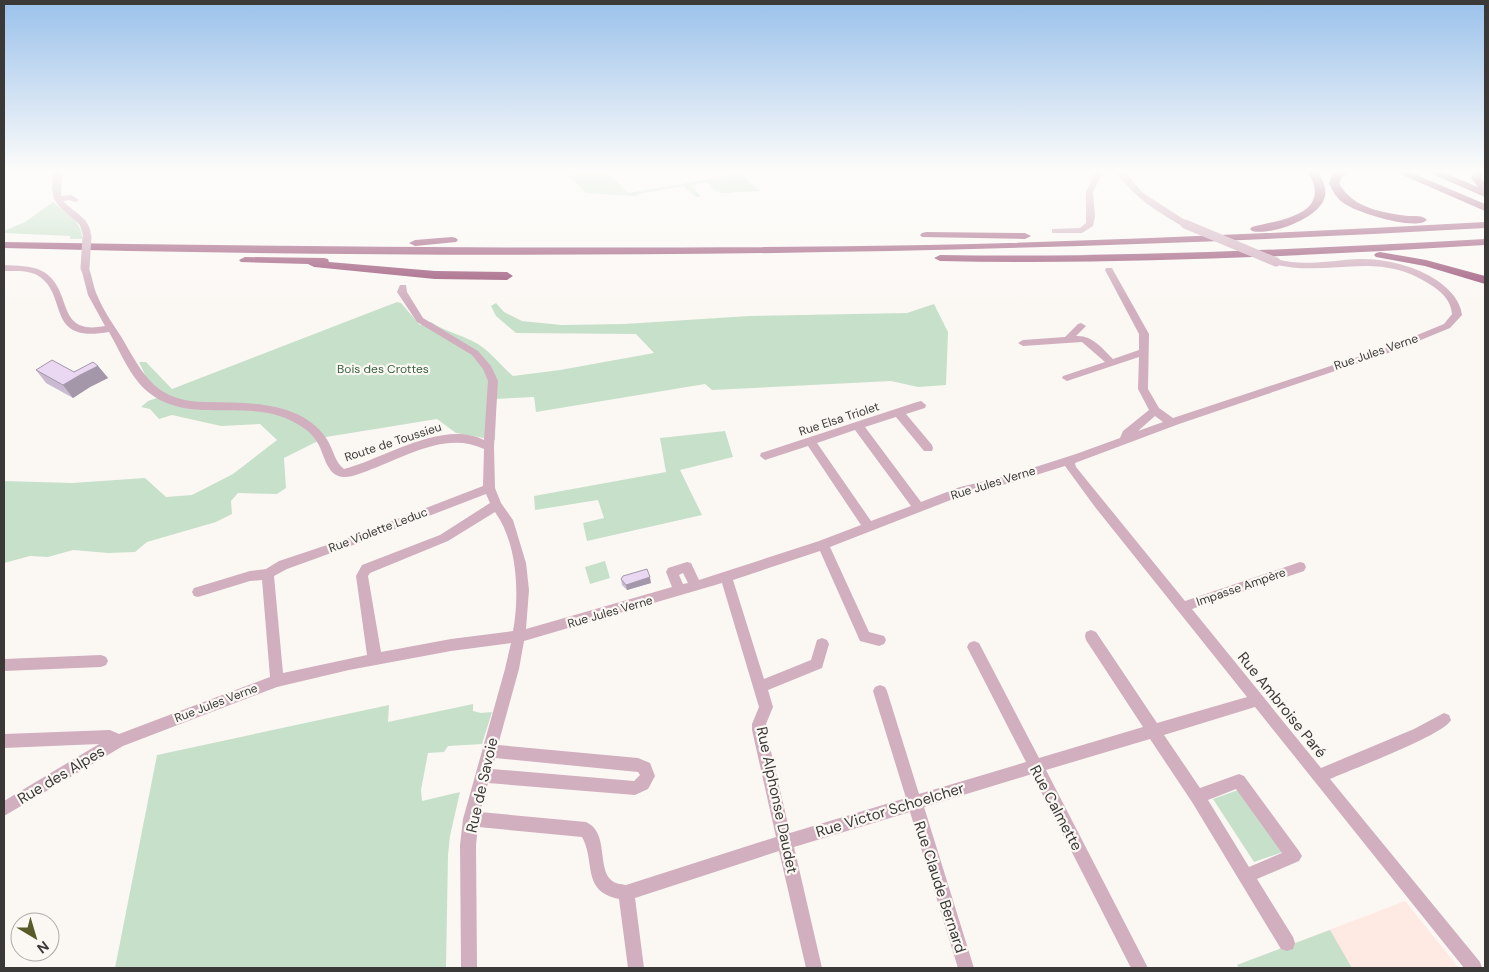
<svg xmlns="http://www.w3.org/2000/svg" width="1489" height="972" font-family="'DM Sans',sans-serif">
<rect width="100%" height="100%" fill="#fbf8f4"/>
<polygon fill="#fee9e3" points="1405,901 1459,968 1239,968 1237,965"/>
<g fill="#c7e0ca">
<polygon points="563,170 606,170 628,193 740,174 760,191 722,193 715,191 708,182 691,185 701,197 696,197 683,186 639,194 636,196 586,193"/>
<path d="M53 202C65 212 83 222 82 239H70V236L4 233V231L25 222Z"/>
<path d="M397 302 401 303 420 325 431 322C446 332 463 335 478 344 492 353 501 366 513 376L560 370 654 353 636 334 516 333 496 316 491 306 496 303 504 312 522 321 561 325 624 324 749 316 907 313 934 304 948 332 946 385 918 387 891 381 712 390 705 384 536 412 534 397 496 399 495 440 456 433 437 419 326 437 284 458 286 488 277 494 238 493 231 501 232 514 216 522 147 542 135 552 108 553 73 550 48 557 30 556 4 563V481L72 483 145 478 166 497 192 495 233 474 277 440 260 424 221 426 172 415 159 419 150 409 141 407 148 401 165 395 147 379 139 362H146L172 389Z"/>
<polygon points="725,431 733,457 680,470 702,515 587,541 583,523 604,518 598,500 535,510 534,496 666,472 660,438"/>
<polygon points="605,561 610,578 590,584 585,567"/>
<polygon points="473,704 473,711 481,713 492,712 482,744 448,746 444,752 428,753 421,790 422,801 460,792 450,836 448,855 446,968 115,968 157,755 389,705 388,722"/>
<polygon points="1238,790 1283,852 1254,862 1213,799"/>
<polygon points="1330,930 1352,968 1239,968 1237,965"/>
</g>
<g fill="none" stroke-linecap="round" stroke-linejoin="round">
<g fill="#d1afbf" fill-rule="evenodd">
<path d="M54 170H62L61 196 71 195 79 200 75 202 69 200 63 201C73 212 95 221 90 239H84L80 225 59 206 54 199 52 188Z"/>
<polygon points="1096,170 1104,170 1093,192 1095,216 1093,226 1082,233 1052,233 1052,229 1080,228 1086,223 1086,192"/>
<path d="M1115 170H1123L1143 193 1188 222V226H1182C1156 211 1132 196 1115 170Z"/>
<path d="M1276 259C1305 267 1331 260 1361 259 1387 259 1416 266 1438 281 1450 290 1460 300 1462 315L1450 328 1394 351 1179 424 1075 463 1076 467 1185 601 1300 562 1304 563 1306 567 1304 571 1192 609 1321 768 1414 729 1444 713 1449 715 1451 720C1444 735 1350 770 1330 779L1480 962 1482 968H1464L1255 707 1164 735 1200 788 1239 774 1244 776 1299 851 1302 856 1299 861 1257 879 1293 937 1295 943 1293 949 1287 951 1281 949 1192 802 1150 739 1046 770 1148 968H1131L1032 774 924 807 974 968H958L910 812 794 847 822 968H806L779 851 635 898 644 968H628L619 899C581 891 596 862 582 837L478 827 476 845 477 968H461L460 845 463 819 505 669 511 643 451 651 349 670 277 687 123 746 4 816V801L99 744 4 748V734L110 730 119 734 270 677 262 580 250 581 198 597 194 596 192 592 194 588 250 571 266 569 279 561 348 538 483 486 484 449C447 431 407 456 372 469 364 472 351 478 343 477 326 476 324 452 317 442 312 433 303 427 294 422 249 397 189 426 148 392 130 377 120 351 109 332 42 344 71 292 35 274 25 270 14 271 4 271V265C16 266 31 265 42 271 75 289 53 336 105 326L88 295 81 268 82 266H88C92 275 93 286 97 295 103 310 113 324 122 338 144 376 156 402 206 402 238 403 269 401 299 415 311 421 323 431 329 443 334 452 335 462 344 469 385 458 443 419 484 440L488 381 483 369 472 355 417 322 397 292 400 285H406L407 292 423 318 478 351 491 366 498 381 494 447 495 488 501 503 513 520 526 563 529 590 526 629 672 587 666 572 668 568 687 562 691 563 699 580 819 541 861 525 808 446 765 460 760 456 761 453 917 402 921 401 926 405 925 408 906 414 932 445 933 448 932 451H924L896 417 865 427 921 502 960 487 1014 474 1076 454 1120 438 1123 431 1149 410 1138 389 1139 357 1067 381 1062 378 1063 376 1105 362 1082 342 1023 346 1018 343 1023 340 1065 337 1078 324 1081 323 1086 326 1076 336C1092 335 1102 348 1113 359L1139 350V334L1105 270 1106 268H1112L1113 270 1149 334 1148 389 1159 408 1173 418 1388 347 1444 324 1452 314C1451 302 1444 294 1434 287 1377 247 1332 279 1273 264L1272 262ZM1155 416 1163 422 1138 431ZM855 430 911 506 871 521 817 443ZM1065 466 1095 507 1247 697 1157 723 1096 632 1091 630 1086 632 1085 636 1086 640 1143 727 1039 758 979 643 974 641 969 643 967 647 1026 762 919 794 887 691 885 687 880 685 875 687 873 691 906 798 790 833 766 730V724L773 707 768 690 822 668 829 644 827 640 822 638 817 640 811 660 764 679 733 580 820 551 860 641 879 646 884 644 886 640 884 636 869 632 830 547 966 494 1014 482ZM486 494 490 503 440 535 362 565 356 576 367 655 283 673 274 576 287 569 356 544ZM495 512C517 542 520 594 513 631L451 639 381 652 368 576 370 573 448 541ZM683 573 688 583 683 584 679 575ZM722 583 759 707 752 724V730L776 837 626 885C621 884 615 884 611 880 597 867 609 832 586 822L480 812 488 783 635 795 648 789 655 776 650 763 638 758 498 745 519 669 524 641ZM495 758 638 772 640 775 634 781 492 769ZM1236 789 1282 853 1249 867 1208 800Z"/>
<polygon points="101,655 106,657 108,661 106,665 101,667 4,671 4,659"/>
</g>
<g fill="#9e597c" fill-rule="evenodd">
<path d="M1307 170H1317C1321 178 1327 186 1325 196 1321 218 1271 236 1252 231L1250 229 1252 227C1273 221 1322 217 1314 185 1313 180 1309 175 1307 170Z"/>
<path d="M1338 170H1351L1342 177 1339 183C1352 208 1383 213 1409 216 1415 216 1423 215 1427 220 1416 231 1358 213 1345 204 1337 199 1333 192 1329 183L1333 173Z"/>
<polygon points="1391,170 1405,170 1485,204 1485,211"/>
<polygon points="1423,170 1437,170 1478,187 1471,178 1475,170 1485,170 1481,178 1485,183 1485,197"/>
<path d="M1485 222V228C992 256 498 261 4 248V242C312 247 619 250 927 245 1113 241 1299 232 1485 222Z"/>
<polygon points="926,232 1025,233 1031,236 1025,239 922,237 920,235 922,233"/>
<polygon points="452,237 456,238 458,240 456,242 415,246 409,243 415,240"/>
<path d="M1485 239V245C1303 256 1122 265 940 261L934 258 940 255C1122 258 1303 249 1485 239Z"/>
<polygon points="1380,252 1426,260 1485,276 1485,284 1425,266 1376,257 1374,255 1376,253"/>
<polygon points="245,257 324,258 328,259 329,262 435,271 507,272 513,276 507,280 435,279 314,267 308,264 241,262 239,260"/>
</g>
<g stroke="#d1afbf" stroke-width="9">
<polyline points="1185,224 1276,262"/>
<polyline points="85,268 87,237"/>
</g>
</g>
<g fill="#c9bad1">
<polygon points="98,366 108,378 90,387 73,398 46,383 36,370 74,372"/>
<polygon points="621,579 651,583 627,590 622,585"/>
</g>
<g fill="#a497aa">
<polygon points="98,366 108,378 90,387 73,398 63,385 80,375"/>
<polygon points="650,577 651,583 627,590 626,585"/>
</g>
<g fill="#ead8f3" stroke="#a497aa">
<polygon points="52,360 74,372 93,362 98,366 80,375 63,385 36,370"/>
<polygon points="647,569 650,577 626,585 621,579 623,576"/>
</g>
<linearGradient id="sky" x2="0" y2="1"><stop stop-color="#9ac1eb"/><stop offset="0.56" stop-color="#fdfcfa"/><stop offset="1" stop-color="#fdfcfa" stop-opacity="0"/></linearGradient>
<rect width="1489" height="306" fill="url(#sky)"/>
<g text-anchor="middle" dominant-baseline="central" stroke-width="4.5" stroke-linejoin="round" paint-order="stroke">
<g font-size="12" fill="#3a3938" stroke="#fbf8f4">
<text transform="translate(1376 352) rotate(-19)">Rue Jules Verne</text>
<text transform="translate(839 419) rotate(-18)">Rue Elsa Triolet</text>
<text transform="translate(393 442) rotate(-18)">Route de Toussieu</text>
<text transform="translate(993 483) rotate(-17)">Rue Jules Verne</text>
<text transform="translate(378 530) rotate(-21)">Rue Violette Leduc</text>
<text transform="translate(1241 587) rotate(-19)">Impasse Ampère</text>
<text transform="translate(610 612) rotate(-16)">Rue Jules Verne</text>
<text transform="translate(216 703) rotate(-21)">Rue Jules Verne</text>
</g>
<g font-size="12" fill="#365f3f" stroke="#fbf8f4">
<text x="383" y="369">Bois des Crottes</text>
</g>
<g font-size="15" fill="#3a3938" stroke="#fbf8f4">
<text transform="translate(1282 705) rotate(51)">Rue Ambroise Paré</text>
<text transform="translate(61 775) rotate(-31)">Rue des Alpes</text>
<text transform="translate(482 785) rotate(-77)">Rue de Savoie</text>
<text transform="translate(777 800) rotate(78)">Rue Alphonse Daudet</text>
<text transform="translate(1056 808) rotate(62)">Rue Calmette</text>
<text transform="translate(890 810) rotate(-17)">Rue Victor Schoelcher</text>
<text transform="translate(940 887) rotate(72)">Rue Claude Bernard</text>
</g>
</g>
<rect width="1489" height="972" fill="none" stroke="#3a3938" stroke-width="10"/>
<g transform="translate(35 937) rotate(142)"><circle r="24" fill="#fbf8f4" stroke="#aeaca9"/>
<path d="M0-4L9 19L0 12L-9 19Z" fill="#595b28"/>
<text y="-8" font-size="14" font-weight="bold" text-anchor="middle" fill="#3a3938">N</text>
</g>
</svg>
